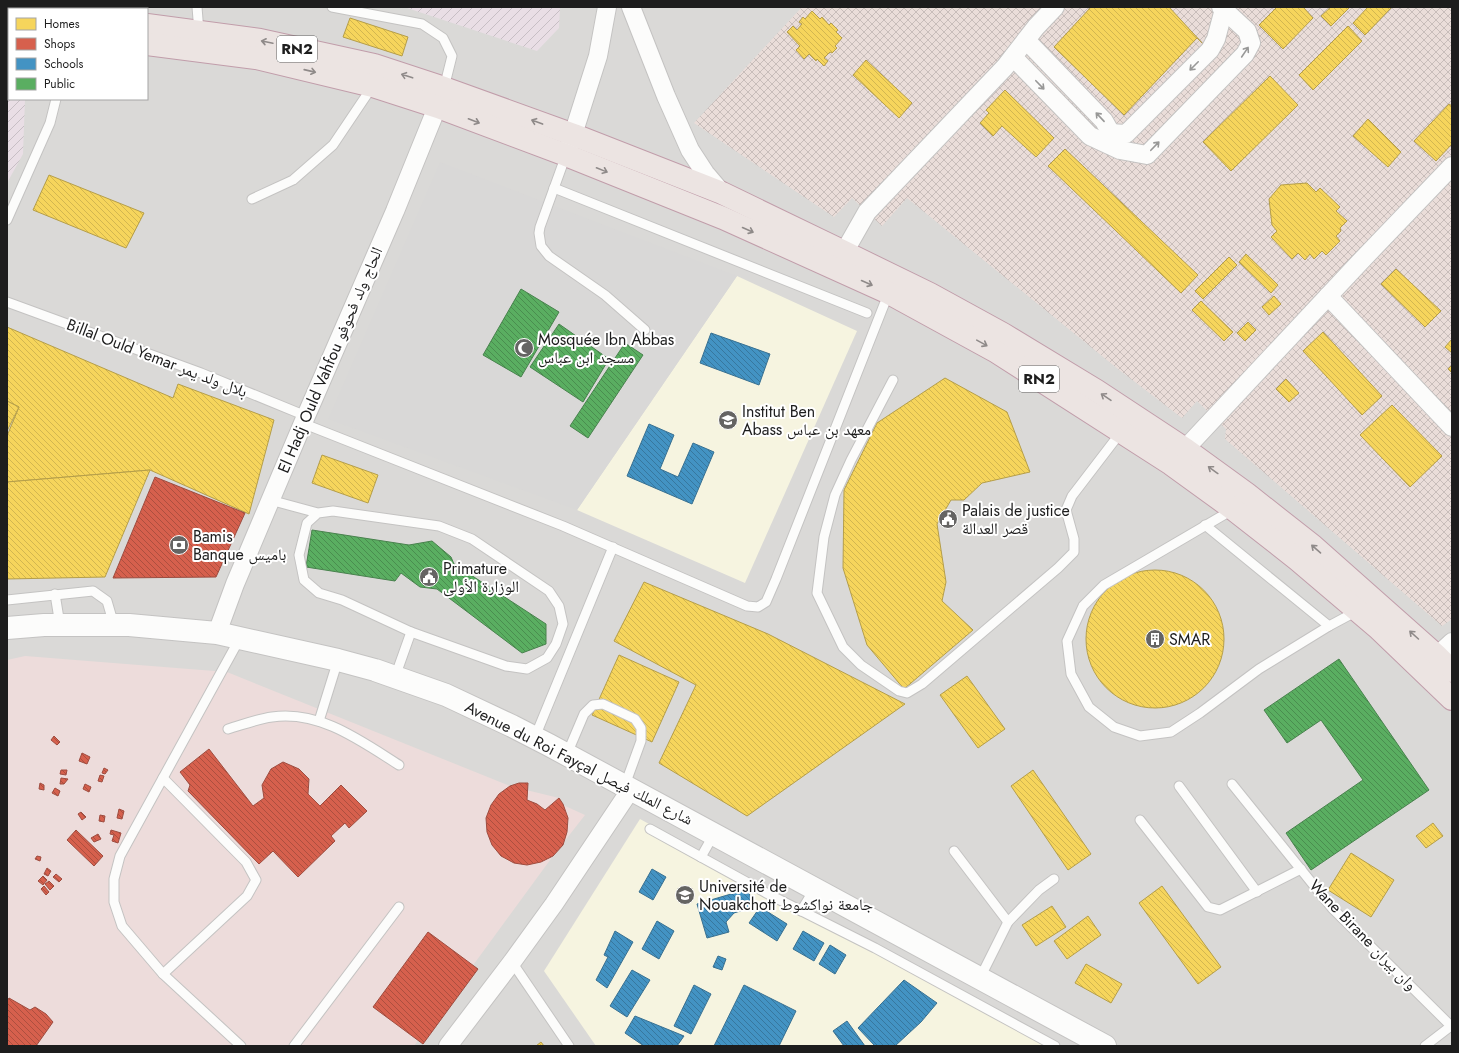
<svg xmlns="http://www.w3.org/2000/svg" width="1459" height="1053" font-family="Jost,'Noto Naskh Arabic',sans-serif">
<defs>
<pattern id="industrial-furrows" width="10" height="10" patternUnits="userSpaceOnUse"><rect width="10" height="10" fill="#e9dee5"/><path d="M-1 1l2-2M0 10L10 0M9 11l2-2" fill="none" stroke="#c7bec4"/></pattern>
<pattern id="military-cross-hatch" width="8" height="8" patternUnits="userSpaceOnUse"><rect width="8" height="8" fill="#eaddd9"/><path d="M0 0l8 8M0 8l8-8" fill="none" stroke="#c8bdba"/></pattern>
<pattern id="homes-back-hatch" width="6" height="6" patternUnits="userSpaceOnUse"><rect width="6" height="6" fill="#f6d55c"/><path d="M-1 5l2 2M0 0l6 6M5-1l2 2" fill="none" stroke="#d2b650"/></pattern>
<pattern id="shops-back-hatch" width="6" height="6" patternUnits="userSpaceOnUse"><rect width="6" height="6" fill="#d6604d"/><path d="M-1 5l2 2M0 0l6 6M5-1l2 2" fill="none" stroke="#ad4f3f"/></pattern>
<pattern id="schools-back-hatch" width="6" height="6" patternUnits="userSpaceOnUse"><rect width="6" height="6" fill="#4393c3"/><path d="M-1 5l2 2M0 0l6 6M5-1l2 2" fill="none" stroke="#37779e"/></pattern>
<pattern id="public-back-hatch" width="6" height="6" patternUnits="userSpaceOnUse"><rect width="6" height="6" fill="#5aae61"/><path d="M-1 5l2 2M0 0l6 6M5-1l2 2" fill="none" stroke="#4a8d4f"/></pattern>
</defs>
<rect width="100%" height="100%" fill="#ebe9e6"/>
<path fill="#dad9d7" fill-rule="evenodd" d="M7 7H1452V1046H7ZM9 9H147V99H9Z"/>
<polygon fill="#eddcdb" points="25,656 227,672 510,786 559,798 563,805 585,815 553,856 414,1046 7,1046 7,660"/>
<g fill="url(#industrial-furrows)">
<polygon points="404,7 560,7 559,28 537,51"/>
<polygon points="7,78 9,78 9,99 25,99 23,154 7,183"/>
</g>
<g fill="#f6f4e0">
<polygon points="737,276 857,331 745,583 577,510"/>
<polygon points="640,819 1051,1046 596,1046 544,971"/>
</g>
<polygon fill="#d9d8d7" points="440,162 737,276 577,510 328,419"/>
<polygon fill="url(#military-cross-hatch)" points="802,7 1452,7 1452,619 1442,626 1225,439 1226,429 1197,401 1182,418 1118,369 907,198 882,226 852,198 834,217 694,123"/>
<g fill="url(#homes-back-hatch)" stroke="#b59e49">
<polygon points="1091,7 1169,7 1203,44 1197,38 1124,115 1054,47"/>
<polygon points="1277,7 1303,7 1313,18 1283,49 1259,25"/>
<polygon points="1331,7 1350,7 1331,26 1321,16"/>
<polygon points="1368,7 1392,7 1365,35 1353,23"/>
<polygon points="812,11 820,19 822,17 829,25 831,23 838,30 836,32 842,38 835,46 837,48 832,53 830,52 824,58 828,61 824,66 817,59 816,61 809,54 804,59 796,50 800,46 787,32 793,26 797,30 802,24 799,22 803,17 805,19"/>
<polygon points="350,18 408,37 402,56 343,37"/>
<polygon points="1348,26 1362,41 1313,90 1299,75"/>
<polygon points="866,60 912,103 899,118 853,75"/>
<polygon points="1270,76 1298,105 1231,171 1203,142"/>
<polygon points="1005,90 1054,138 1036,157 1002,126 993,136 980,123 989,113 986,110"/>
<polygon points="1449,104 1452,106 1452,144 1436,161 1414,141"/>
<polygon points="1368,119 1401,152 1388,167 1353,136"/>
<polygon points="1065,149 1198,275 1181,293 1048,166"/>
<polygon points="49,175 144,213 126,248 33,210"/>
<polygon points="1307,183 1316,192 1320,188 1340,207 1336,211 1347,221 1340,228 1341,231 1336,236 1340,241 1326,255 1322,251 1314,259 1310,254 1305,260 1298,253 1292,259 1271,237 1277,231 1272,225 1269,199 1281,185"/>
<polygon points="1246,254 1278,285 1271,293 1239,262"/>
<polygon points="1229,257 1237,265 1203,299 1195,291"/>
<polygon points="1396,269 1441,311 1425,327 1381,284"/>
<polygon points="1274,296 1281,304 1269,315 1262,307"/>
<polygon points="1201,301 1233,332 1224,341 1192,310"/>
<polygon points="1248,322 1256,330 1245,341 1237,333"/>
<polygon points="7,327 173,398 178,384 274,420 249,514 150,470 7,482 7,436 19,407 7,401"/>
<polygon points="1323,332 1382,396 1362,415 1303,351"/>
<polygon points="1452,339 1452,353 1445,347"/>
<polygon points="1452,365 1452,373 1448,369"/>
<polygon points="945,378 1007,412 1030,472 982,483 964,500 951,500 937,524 946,582 942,601 973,630 904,689 867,645 843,568 844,490 877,423"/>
<polygon points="1286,379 1299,393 1289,402 1276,389"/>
<polygon points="7,401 19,407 7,431"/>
<polygon points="1392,405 1442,456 1410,487 1360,435"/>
<polygon points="322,455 378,475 368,503 312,483"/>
<polygon points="150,470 105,577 7,579 7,482"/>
<circle cx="1155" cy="639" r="69"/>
<polygon points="644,582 768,634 905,704 747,816 659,763 696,685 614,641"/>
<polygon points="619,655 679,682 652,742 592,715"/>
<polygon points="967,676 1005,729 978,748 940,695"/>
<polygon points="1033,770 1091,854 1068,870 1011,786"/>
<polygon points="1433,823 1443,836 1426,848 1416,836"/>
<polygon points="1351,853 1394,880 1371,917 1328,890"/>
<polygon points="1162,886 1221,967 1198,984 1139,903"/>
<polygon points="1052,906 1066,927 1036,946 1022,925"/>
<polygon points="1088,916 1101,935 1067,959 1054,941"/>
<polygon points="1086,964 1122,984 1111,1003 1075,983"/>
<polygon points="541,1042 544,1046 536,1046"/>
</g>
<g fill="url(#shops-back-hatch)" stroke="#9e4c3f">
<polygon points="155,477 245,513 216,577 113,578"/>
<polygon points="54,736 60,742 57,745 51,740"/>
<polygon points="209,749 253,806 264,798 262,785 271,769 283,762 299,769 309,779 308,794 320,806 341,785 367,811 349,828 345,823 331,836 335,841 298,877 273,851 259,864 188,791 190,785 180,772"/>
<polygon points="82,753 90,757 87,764 79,761"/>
<polygon points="104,768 108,770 105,774 102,773"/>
<polygon points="61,770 67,770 66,775 60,774"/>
<polygon points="100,775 104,776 102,782 98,781"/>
<polygon points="61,778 68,779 64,784 60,784"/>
<polygon points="40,783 44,785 44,790 39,789"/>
<polygon points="519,783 528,783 527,800 537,804 545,810 559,798 563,804 568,818 567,832 563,845 553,856 541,862 527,865 514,863 501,856 492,845 487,832 486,818 491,805 499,794 510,786"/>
<polygon points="85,784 91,787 89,792 83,789"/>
<polygon points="55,788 60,791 58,796 52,793"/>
<polygon points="119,809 124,811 122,819 117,818"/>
<polygon points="81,812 86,817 82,820 78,814"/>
<polygon points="100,815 105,816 104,822 99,821"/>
<polygon points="76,830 103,856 94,866 67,840"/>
<polygon points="111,830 121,833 118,843 112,841 114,835 110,834"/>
<polygon points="98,834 101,839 94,842 91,838"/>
<polygon points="37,856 41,857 40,861 35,859"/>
<polygon points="47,868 51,871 48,876 44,874"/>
<polygon points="56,874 62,879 59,882 53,877"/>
<polygon points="43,876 47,880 43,885 38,881"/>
<polygon points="49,881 54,886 50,890 45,884"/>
<polygon points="44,886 49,892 46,895 41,889"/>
<polygon points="428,932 478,969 423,1044 373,1007"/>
<polygon points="9,998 30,1010 35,1007 46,1014 53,1022 36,1046 7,1046 7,1001"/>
</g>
<g fill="url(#schools-back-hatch)" stroke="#387091">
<polygon points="711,333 770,354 759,385 700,363"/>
<polygon points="649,424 674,435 660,469 678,477 693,443 714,452 692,504 627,476"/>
<polygon points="652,869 666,877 653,900 639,892"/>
<polygon points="748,889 753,907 734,913 726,922 729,932 707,938 697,904"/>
<polygon points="760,907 787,924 777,941 749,923"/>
<polygon points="657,921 674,931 659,959 642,949"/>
<polygon points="615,931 633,942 607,988 596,980 608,957 604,955"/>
<polygon points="803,931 824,943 814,961 793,949"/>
<polygon points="830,945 846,955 835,974 819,964"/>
<polygon points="718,956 726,959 722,970 713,967"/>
<polygon points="632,970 650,980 627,1017 610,1006"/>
<polygon points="904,980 937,1003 921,1022 895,1046 875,1046 858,1028"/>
<polygon points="694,985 711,994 691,1034 674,1026"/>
<polygon points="744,985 796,1011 779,1046 714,1046"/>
<polygon points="635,1016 684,1036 677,1046 644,1046 625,1033"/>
<polygon points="847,1021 865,1046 844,1046 833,1031"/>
</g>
<g fill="url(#public-back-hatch)" stroke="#48824d">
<polygon points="521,289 559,312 521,377 483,355"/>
<polygon points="559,324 609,359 583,402 530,367"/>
<polygon points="625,343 643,355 588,438 570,426"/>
<polygon points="312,530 409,545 432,541 451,557 454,564 546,624 546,644 522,653 437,589 420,587 401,573 395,581 306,567"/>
<polygon points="1339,659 1429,790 1311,870 1286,833 1363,780 1321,720 1287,743 1264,710"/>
</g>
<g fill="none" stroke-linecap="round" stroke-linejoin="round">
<defs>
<g id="service">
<polyline points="197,7 199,32"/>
<polyline points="332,7 422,24 443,38 452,56 444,88"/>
<polyline points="566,155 540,227 539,233 541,246 549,256 605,295 645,330"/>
<polyline points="554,188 867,313"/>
<polyline points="252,199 293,180 333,145 372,87"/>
<polyline points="7,220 50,123 56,99"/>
<polyline points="7,302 201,373 306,416"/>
<polyline points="893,380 851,460 835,495 824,537 817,593 843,647 861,665 899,691 907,693 922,684 1058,568 1074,552 1074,539 1066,510 1072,496 1121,432"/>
<polyline points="302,423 563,526 747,606 758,607 766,602 776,579 889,292"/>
<polyline points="270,500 318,513 333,511 439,526 472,539 549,591 559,606 563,624 556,644 547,658 527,669 506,666 411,632 342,600 319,593 304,580 299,555 307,523 318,513"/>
<polyline points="1232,510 1104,585 1083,606 1067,641 1071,674 1089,707 1114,727 1140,736 1171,732 1200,713 1259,669 1329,626 1357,611"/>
<polyline points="1205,525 1329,626"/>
<polyline points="55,594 60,625"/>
<polyline points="7,600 93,591 107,601 114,625"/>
<polyline points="240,638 120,856 114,879 114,902 122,926 163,974 241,1046"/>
<polyline points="395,677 411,632"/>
<polyline points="319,721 338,660"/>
<path d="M228 729C242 725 257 719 272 717 320 710 361 741 399 765"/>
<polyline points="535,737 613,547"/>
<polyline points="567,754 584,714 593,705 603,704 635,719 641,728 641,741 625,785"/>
<polyline points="163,778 246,862 256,880 247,896 163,974"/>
<polyline points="1232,784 1332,908 1452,1027"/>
<polyline points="1179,786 1257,892"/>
<polyline points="1140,820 1208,907 1220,910 1301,869"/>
<polyline points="650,829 770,895 875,948 1055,1046"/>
<polyline points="954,851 1008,922"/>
<polyline points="701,857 714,834"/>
<polyline points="801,911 815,888"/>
<polyline points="512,962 569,1046"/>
<polyline points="980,978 1008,922 1039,890 1054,879"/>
<polyline points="294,1046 399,907"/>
<polyline points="1425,1046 1451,1026"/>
</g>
<g id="minor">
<polyline points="631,7 666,96 690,150 705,173 722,193"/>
<polyline points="1026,40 1104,121 1116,142"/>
<polyline points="1013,57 1090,136 1120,150 1147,155 1245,54 1251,43 1247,31 1221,7"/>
<polyline points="1110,133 1126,134 1210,50 1216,39 1224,9"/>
<polyline points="569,147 598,56 607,7"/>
<polyline points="838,263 867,212 1005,67 1036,27 1055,7"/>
<polyline points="1328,296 1452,427"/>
<polyline points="1185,449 1360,262 1452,166"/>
<polyline points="217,633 235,584 306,416 395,211 442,95"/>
<polyline points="1427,665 1452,642"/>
<polyline points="448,1046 512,962 554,904 631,789"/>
</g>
<polyline id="tertiary" points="7,628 44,625 129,625 217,633 338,660 375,670 446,695 512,726 549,745 1105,1046"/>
<g id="trunk">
<polyline points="13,7 17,9"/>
<polyline points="62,7 70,9"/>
<polyline points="91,7 95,9"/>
<polyline points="147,25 260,40 374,65 444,88 574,135 722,193 844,252 930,294 1003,334 1097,391 1185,449 1247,494 1313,546 1437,656 1452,671"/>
<polyline points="7,38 9,38"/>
<polyline points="147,44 256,58 373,86 438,107 566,155 723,218 889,293 995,351 1171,464 1233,509 1298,560 1378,628 1452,699"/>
</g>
</defs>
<use href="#service" stroke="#c4c3c2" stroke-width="11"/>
<use href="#minor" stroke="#c4c3c2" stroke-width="20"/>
<use href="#tertiary" stroke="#c4c3c2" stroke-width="24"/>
<use href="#trunk" stroke="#c19daa" stroke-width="24"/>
<use href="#service" stroke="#fcfcfb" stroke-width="9"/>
<use href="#minor" stroke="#fcfcfb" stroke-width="18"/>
<use href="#tertiary" stroke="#fcfcfb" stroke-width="22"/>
<use href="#trunk" stroke="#ece4e2" stroke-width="22"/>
</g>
<defs><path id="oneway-shaft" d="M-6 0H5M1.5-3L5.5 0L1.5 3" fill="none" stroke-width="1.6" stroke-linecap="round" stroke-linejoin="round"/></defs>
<g stroke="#8f8a89">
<use href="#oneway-shaft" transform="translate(267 42) rotate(-168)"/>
<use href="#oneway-shaft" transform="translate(310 71) rotate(13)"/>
<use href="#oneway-shaft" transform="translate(407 76) rotate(-162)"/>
<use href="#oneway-shaft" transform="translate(474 121) rotate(21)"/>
<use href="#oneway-shaft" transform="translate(537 122) rotate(-160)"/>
<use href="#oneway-shaft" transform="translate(602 170) rotate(22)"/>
<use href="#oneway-shaft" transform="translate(748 230) rotate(24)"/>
<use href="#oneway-shaft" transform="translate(867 283) rotate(24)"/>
<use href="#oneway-shaft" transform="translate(982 343) rotate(29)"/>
<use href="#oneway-shaft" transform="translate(1106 397) rotate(-146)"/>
<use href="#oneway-shaft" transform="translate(1213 470) rotate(-144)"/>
<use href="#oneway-shaft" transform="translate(1316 549) rotate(-139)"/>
<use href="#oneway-shaft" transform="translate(1414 635) rotate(-138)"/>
</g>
<g stroke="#989897">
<use href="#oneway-shaft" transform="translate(1245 52) rotate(-56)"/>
<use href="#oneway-shaft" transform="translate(1194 66) rotate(135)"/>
<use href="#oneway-shaft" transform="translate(1040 85) rotate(46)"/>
<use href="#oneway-shaft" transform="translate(1100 117) rotate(-133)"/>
<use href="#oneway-shaft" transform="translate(1155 146) rotate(-46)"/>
</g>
<defs>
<symbol id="mosque-disc" viewBox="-11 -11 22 22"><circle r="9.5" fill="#656463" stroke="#fff"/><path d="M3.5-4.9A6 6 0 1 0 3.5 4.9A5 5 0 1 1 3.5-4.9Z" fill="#fff"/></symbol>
<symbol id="university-disc" viewBox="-11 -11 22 22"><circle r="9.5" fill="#656463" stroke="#fff"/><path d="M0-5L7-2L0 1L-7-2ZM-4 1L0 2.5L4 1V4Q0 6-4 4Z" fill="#fff"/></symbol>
<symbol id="civic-disc" viewBox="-11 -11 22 22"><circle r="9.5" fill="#656463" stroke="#fff"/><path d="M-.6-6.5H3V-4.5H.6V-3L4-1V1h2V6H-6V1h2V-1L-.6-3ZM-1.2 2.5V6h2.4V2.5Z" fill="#fff"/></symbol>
<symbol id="bank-disc" viewBox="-11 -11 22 22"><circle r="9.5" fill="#656463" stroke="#fff"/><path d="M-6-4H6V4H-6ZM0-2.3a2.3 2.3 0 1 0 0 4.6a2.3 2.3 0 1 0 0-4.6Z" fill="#fff"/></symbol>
<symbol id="building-disc" viewBox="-11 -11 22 22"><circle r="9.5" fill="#656463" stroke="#fff"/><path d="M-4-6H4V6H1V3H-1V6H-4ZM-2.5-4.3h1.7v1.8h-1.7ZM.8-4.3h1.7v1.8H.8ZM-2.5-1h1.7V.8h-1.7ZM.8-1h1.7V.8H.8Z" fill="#fff"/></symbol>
</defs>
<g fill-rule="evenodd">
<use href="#mosque-disc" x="513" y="337" width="22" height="22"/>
<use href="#university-disc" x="717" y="409" width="22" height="22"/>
<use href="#civic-disc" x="937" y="508" width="22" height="22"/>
<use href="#bank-disc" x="168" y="534" width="22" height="22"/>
<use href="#civic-disc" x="418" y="566" width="22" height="22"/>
<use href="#building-disc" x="1144" y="628" width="22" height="22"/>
<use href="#university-disc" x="674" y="884" width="22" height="22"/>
</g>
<g text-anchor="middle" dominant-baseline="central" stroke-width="4" stroke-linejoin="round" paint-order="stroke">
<g fill="#fff" stroke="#616161" stroke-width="1">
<rect x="277" y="36" width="40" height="26" rx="3"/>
<rect x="1019" y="366" width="40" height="26" rx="3"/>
</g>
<g font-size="15" font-weight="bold" fill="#1d1d1d">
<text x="297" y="49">RN2</text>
<text x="1039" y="379">RN2</text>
</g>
<g font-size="16" fill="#1d1d1d" stroke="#fff" text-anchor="start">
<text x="538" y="339">Mosquée Ibn Abbas<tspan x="538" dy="18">مسجد ابن عباس</tspan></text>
<text x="742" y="411">Institut Ben<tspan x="742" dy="18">Abass معهد بن عباس</tspan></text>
<text x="962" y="510">Palais de justice<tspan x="962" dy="18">قصر العدالة</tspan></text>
<text x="193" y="536">Bamis<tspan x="193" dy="18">Banque باميس</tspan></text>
<text x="443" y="568">Primature<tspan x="443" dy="18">الوزارة الأولى</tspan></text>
<text x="1169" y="639">SMAR</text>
<text x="699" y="886">Université de<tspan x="699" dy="18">Nouakchott جامعة نواكشوط</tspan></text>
</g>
<g font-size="16" fill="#1d1d1d" stroke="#fff">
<text transform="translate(157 358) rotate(21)">Billal Ould Yemar بلال ولد يمر</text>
<text transform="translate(330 360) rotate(-67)">El Hadj Ould Vahfou الحاج ولد فحوفو</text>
<text transform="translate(579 763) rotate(27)">Avenue du Roi Fayçal شارع الملك فيصل</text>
<text transform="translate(1363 935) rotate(46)">Wane Birane وان بيران</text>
</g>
</g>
<rect width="1459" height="1053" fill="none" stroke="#1d1d1d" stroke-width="16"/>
<rect x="8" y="8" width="140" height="92" fill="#ffffff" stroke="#a5a5a5"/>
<rect x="16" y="18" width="20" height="12" fill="#f6d55c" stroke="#a5a5a5"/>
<text x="44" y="28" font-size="12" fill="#1d1d1d">Homes</text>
<rect x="16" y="38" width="20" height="12" fill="#d6604d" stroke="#a5a5a5"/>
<text x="44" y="48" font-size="12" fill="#1d1d1d">Shops</text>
<rect x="16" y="58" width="20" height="12" fill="#4393c3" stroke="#a5a5a5"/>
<text x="44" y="68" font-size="12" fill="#1d1d1d">Schools</text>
<rect x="16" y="78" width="20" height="12" fill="#5aae61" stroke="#a5a5a5"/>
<text x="44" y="88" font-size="12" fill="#1d1d1d">Public</text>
</svg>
